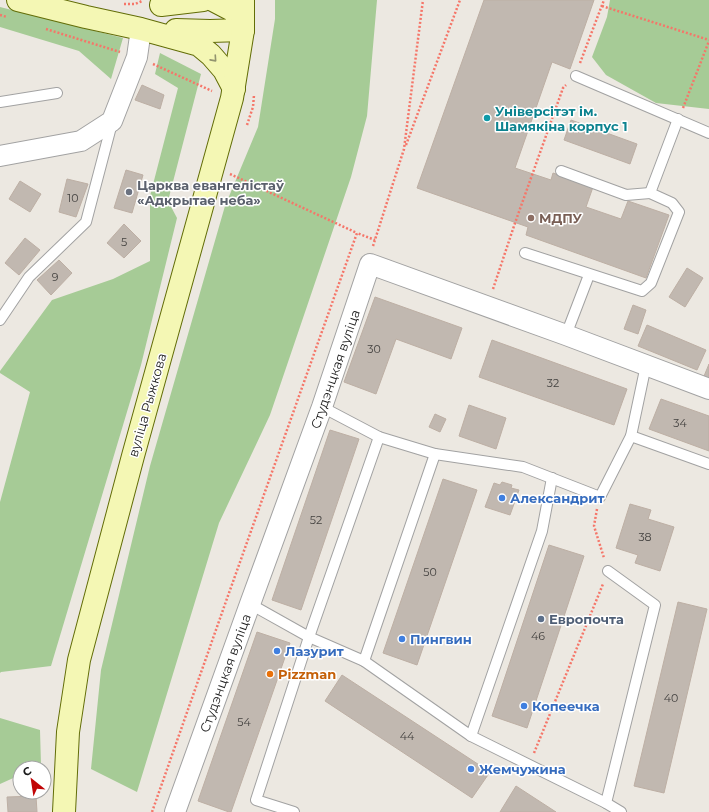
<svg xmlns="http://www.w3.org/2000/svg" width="709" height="812" font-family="Montserrat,sans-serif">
<rect width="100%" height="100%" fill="#ece8e1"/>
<g fill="#a6cb96">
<polygon points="275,0 377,0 367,116 351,177 270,415 219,523 137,792 91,769 101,670 150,466 225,206 258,127 275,19"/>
<polygon points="610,0 709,0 709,109 656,103 606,75 592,57 607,17"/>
<polygon points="0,7 123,38 111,79 79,51 0,27"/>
<polygon points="160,53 201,74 168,201 177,218 141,365 51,666 1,672 0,673 0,502 30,392 0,373 0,371 52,300 113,279 150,261 150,196 178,88 155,74"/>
<polygon points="0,718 40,730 41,765 35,768 20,768 20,775 0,784"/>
</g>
<g fill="#c1b8b0" stroke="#bdafa4">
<polygon points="484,0 594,0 570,69 552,62 515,168 551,180 553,173 593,187 586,207 621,219 628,201 669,215 646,278 526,235 528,227 417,188"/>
<polygon points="142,85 164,95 160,109 135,100"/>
<polygon points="571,120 637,144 630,164 564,140"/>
<polygon points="126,170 143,175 132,213 114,208"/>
<polygon points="67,179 88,184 76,217 59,212"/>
<polygon points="20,181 41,194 30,212 9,199"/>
<polygon points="124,224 141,241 124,258 107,243"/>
<polygon points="25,238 40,250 19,275 5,263"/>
<polygon points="59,260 72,273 51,295 37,280"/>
<polygon points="687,268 703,278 685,307 669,297"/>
<polygon points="375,297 462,328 451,359 396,339 376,394 344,382"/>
<polygon points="633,305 646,310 638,334 624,329"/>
<polygon points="647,325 706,350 697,370 638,346"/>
<polygon points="492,340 627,389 614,425 479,377"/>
<polygon points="709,364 709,384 702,381"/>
<polygon points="661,399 709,416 709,451 649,429"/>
<polygon points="469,405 506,418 496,449 459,436"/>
<polygon points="435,414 446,419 440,432 429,427"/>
<polygon points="330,430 359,439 301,610 272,600"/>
<polygon points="443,479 477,490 417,665 383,653"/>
<polygon points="502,482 512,485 511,488 519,490 510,515 485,507 494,483 500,485"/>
<polygon points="630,504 651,510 648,519 674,527 660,571 635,563 638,555 616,548"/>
<polygon points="549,545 584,556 527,728 492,716"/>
<polygon points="678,602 707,609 664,793 634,786"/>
<polygon points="257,632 290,643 231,812 229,812 198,801"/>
<polygon points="342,675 490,772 472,798 325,701"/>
<polygon points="516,786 556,812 500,812"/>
<polygon points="36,796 37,812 8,812 7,797"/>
</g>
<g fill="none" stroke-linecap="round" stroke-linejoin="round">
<defs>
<g id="lane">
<polyline points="576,76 709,133"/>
<polyline points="0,102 57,93"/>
<polyline points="561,171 626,195 650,193"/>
<polyline points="525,253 642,291 651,283 679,212 672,203 650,193 678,119"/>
<polyline points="0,320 29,277 86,222 112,123"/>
<polyline points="566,335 589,275"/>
<polyline points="322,407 379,437 435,454"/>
<polyline points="631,436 709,464"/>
<polyline points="250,604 309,637 364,661 471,736 606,803 621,812"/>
<polyline points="364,661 435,454 523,467 600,497 631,436 646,365"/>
<polyline points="471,736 542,531 552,478"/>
<polyline points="606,803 655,605 608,571"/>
<polyline points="294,812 256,800 309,637 379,437"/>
</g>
<g id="street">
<polyline points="0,156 81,141 112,121 137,57 141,29"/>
<polyline points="175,812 250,604 322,407 370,264 566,335 709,389"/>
</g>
<g id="secondary">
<polyline points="18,0 86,17 141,29 199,45 211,55 224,70 234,89"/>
<polyline points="213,0 234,11 243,30"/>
<polyline points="161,5 203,0"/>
<polyline points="176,30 210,31 243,30"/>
<polyline points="64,812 68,732 79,660 133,456 232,98 243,30 243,0"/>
</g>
</defs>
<use href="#lane" stroke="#a2a2a2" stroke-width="12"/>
<use href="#street" stroke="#a2a2a2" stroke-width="22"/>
<use href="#secondary" stroke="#626d07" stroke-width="24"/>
<g stroke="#f57669" stroke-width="2.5" stroke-dasharray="2 2" stroke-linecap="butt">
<polyline points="124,4 135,4 142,1"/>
<polyline points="602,6 709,40"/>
<polyline points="0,15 7,17"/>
<polyline points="46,29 120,52"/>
<polyline points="580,63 604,0"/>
<polyline points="153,64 212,91"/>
<polyline points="683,108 709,41"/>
<polyline points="247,125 253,107 254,95"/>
<polyline points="406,145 460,0"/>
<polyline points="230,174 357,233"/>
<polyline points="373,246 404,149 423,0"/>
<polyline points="493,289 515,223 563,88 566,85"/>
<polyline points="597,509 594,526 604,558"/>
<polyline points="534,753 603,584"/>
<polyline points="152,812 224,607 357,233 375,240"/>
</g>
<use href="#lane" stroke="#fff" stroke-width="10"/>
<use href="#street" stroke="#fff" stroke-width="20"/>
<use href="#secondary" stroke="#f4f7b4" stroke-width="22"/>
</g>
<defs><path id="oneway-chevron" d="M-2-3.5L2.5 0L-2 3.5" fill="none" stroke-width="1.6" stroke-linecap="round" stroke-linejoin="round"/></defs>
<use stroke="#92946f" href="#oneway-chevron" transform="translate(214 59) rotate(48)"/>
<circle fill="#0f9aa8" stroke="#fff" stroke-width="1.5" cx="487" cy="118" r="4"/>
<circle fill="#6b7280" stroke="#fff" stroke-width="1.5" cx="129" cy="192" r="4"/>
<circle fill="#8d6e63" stroke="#fff" stroke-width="1.5" cx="531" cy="218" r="4"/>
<g fill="#3f7fe0" stroke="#fff" stroke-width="1.5">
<circle cx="502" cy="498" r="4"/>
<circle cx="402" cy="639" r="4"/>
<circle cx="277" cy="651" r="4"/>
<circle cx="524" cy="706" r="4"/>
<circle cx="471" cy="769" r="4"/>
</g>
<circle fill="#5c6f8a" stroke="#fff" stroke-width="1.5" cx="541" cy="619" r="4"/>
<circle fill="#e8710a" stroke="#fff" stroke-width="1.5" cx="270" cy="674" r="4"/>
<g text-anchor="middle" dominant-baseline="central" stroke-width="3" stroke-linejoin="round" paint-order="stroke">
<g font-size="11" fill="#444240">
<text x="73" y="198">10</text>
<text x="124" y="242">5</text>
<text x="55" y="277">9</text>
<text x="374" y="349">30</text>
<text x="553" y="383">32</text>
<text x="680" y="423">34</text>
<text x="316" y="520">52</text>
<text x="645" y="537">38</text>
<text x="430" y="572">50</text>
<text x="538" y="636">46</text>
<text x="671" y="698">40</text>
<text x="244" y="722">54</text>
<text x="407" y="736">44</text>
</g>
<g font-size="13" font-weight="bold" fill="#0d838f" stroke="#fff" text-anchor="start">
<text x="495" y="111">Універсітэт ім.<tspan x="495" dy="15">Шамякіна корпус 1</tspan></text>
</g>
<g font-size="13" font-weight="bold" fill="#5b616d" stroke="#fff" text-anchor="start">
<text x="137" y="185">Царква евангелістаў<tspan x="137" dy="15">«Адкрытае неба»</tspan></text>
</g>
<g font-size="13" font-weight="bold" fill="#785e54" stroke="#fff" text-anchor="start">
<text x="539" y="218">МДПУ</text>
</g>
<g font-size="13" fill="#1b1b1b" stroke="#fff">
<text transform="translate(335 369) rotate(-71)">Студэнцкая вуліца</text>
<text transform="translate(147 405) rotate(-74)">вуліца Рыжкова</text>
<text transform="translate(225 673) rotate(-70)">Студэнцкая вуліца</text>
</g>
<g font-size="13" font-weight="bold" fill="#366cbe" stroke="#fff" text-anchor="start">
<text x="510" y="498">Александрит</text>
<text x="410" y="639">Пингвин</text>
<text x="285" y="651">Лазурит</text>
<text x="532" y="706">Копеечка</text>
<text x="479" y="769">Жемчужина</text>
</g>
<g font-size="13" font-weight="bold" fill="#4e5e75" stroke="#fff" text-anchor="start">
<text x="549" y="619">Европочта</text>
</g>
<g font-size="13" font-weight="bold" fill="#c56008" stroke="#fff" text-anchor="start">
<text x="278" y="674">Pizzman</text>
</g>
</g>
<g transform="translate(32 780) rotate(330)"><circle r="19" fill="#ffffff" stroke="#a4a4a4"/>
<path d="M0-3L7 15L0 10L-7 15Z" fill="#c10506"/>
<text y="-6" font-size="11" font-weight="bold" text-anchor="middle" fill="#1b1b1b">С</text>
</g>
</svg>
